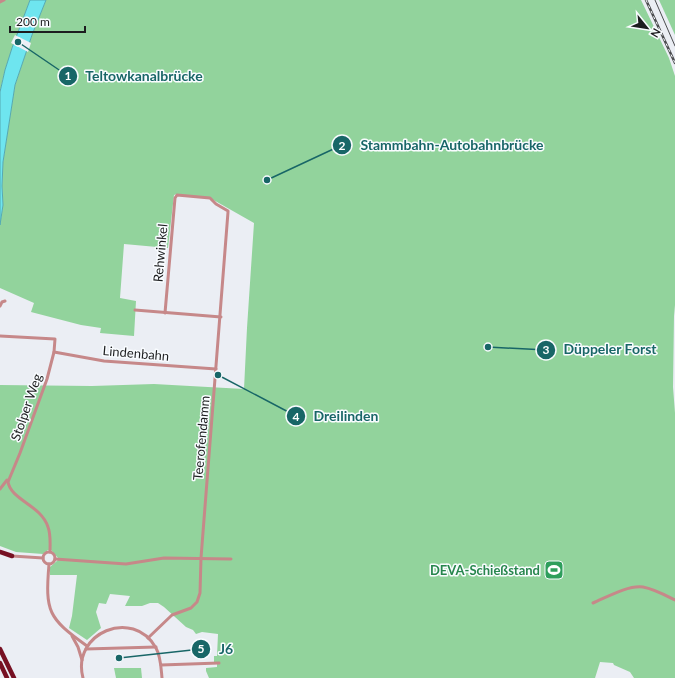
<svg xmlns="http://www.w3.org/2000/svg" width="675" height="678" font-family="Lato,sans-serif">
<rect width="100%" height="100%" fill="#ebeef4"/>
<g fill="#92d39c">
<path d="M0 0H30C19 30 6 60 0 92Z"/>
<polygon points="46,0 641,0 669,58 675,76 675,305 674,316 673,387 675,413 675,678 634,678 630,672 614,665 613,663 600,662 595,678 209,678 206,671 206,668 217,667 217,664 214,663 214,656 217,656 218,634 202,632 196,634 193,630 186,627 164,607 158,603 150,603 142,606 125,606 130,596 110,594 106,604 99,603 96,612 101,628 87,640 69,628 72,616 77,575 50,575 50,567 58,560 58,558 51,550 48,550 43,554 16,552 0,546 0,385 92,386 154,384 244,389 247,328 254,223 210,198 177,194 174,195 168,248 124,244 120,298 136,301 134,336 100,333 101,328 81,325 31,312 34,303 0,288 0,225 3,205 2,186 3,162 10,116 15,85 32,35"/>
<polygon points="659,0 675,0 675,35"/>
<polygon points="114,668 141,668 142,678 116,678"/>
</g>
<polygon fill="#6ee5ef" stroke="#55a9b1" points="30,0 46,0 32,35 15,85 13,98 3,162 2,186 3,205 0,225 0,92 5,70 12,48"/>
<polygon fill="#ebeef4" points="15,35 31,43 28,52 11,43"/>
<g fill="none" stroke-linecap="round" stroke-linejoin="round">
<g stroke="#c68889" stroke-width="3">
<polyline points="0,2 4,0"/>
<polyline points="0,306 2,302 5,301"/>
<polyline points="135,310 221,317"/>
<path d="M0 336 55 339 54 352 47 379 20 453 8 482C11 500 41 505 48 527 51 535 50 544 50 552"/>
<polyline points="54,352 104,361 216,369"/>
<polyline points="0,489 7,480"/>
<circle cx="49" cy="558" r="6"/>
<polyline points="12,556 43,558"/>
<polyline points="55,559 126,564 164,558 231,559"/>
<path d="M49 564C45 612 48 618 87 646"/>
<path d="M593 603C607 597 628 585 643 587 654 589 665 595 675 600"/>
<polyline points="72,636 78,647 82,660"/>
<polyline points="148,638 172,615 191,608 197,602 200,593 201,558 228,212 228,211 216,204 210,198 177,195 175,198 165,313"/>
<polyline points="86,649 156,647"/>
<polyline points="161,665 219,663"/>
<path d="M83 678C71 633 133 607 156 648 161 657 161 668 162 678"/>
</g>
<g stroke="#771123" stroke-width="4.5">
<polyline points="0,552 12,556"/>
<polyline points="0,649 14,678"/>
<polyline points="0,663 7,678"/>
</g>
<polyline stroke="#4b4c4f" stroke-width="1" points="655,0 675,46"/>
<defs>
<polyline id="rail" points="646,0 675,63"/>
</defs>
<use href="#rail" stroke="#4b4c4f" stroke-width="2.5"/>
<use href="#rail" stroke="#f9fcff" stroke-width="1" stroke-dasharray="3" stroke-linecap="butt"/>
</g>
<defs>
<symbol id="stadium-square" viewBox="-11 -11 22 22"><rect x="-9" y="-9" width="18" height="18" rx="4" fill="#2e9e5b" stroke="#f9fcff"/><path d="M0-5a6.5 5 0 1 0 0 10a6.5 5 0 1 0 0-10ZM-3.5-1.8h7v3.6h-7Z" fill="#fff"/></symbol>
</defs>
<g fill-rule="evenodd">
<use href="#stadium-square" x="543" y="559" width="22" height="22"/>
</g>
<g text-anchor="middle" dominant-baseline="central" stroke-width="3" stroke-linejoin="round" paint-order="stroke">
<g font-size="13" fill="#1c1d1f" stroke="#f9fcff">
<text transform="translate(160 253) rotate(-85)">Rehwinkel</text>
<text transform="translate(136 353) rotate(5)">Lindenbahn</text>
<text transform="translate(26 407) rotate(-71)">Stolper Weg</text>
<text transform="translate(201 438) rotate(-85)">Teerofendamm</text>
</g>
<g font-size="13" font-weight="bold" fill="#27864d" stroke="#f9fcff" text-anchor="end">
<text x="540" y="570">DEVA-Schießstand</text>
</g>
</g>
<path fill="none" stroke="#186667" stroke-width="1.5" d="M18 42L68 76M267 180L342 145M488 347L546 350M218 375L296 416M119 658L201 649"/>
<g fill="#186667" stroke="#f9fcff" stroke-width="1.5">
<circle cx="18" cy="42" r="4"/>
<circle cx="267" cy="180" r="4"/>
<circle cx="488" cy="347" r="4"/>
<circle cx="218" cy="375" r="4"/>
<circle cx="119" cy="658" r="4"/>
<circle cx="68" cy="76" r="10"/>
<circle cx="342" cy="145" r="10"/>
<circle cx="546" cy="350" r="10"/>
<circle cx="296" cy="416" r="10"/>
<circle cx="201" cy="649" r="10"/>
</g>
<g font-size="12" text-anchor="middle" font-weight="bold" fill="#fff">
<text x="68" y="80">1</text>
<text x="342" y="150">2</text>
<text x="546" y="354">3</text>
<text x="296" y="421">4</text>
<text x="201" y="653">5</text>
</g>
<g font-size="14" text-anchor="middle" font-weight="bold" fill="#186667" stroke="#f9fcff" stroke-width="3" stroke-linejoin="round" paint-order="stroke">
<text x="144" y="81">Teltowkanalbrücke</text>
<text x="452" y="150">Stammbahn-Autobahnbrücke</text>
<text x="610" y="354">Düppeler Forst</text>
<text x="346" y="421">Dreilinden</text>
<text x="226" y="654">J6</text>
</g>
<g transform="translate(647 28) rotate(120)" stroke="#f9fcff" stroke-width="3" paint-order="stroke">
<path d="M0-3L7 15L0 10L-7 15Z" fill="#1c1d1f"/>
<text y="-6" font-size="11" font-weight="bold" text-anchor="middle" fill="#1c1d1f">N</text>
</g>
<path d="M10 26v6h75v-6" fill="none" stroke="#1c1d1f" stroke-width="2"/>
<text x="16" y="26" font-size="12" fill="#1c1d1f" stroke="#f9fcff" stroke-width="3" paint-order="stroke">200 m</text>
</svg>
